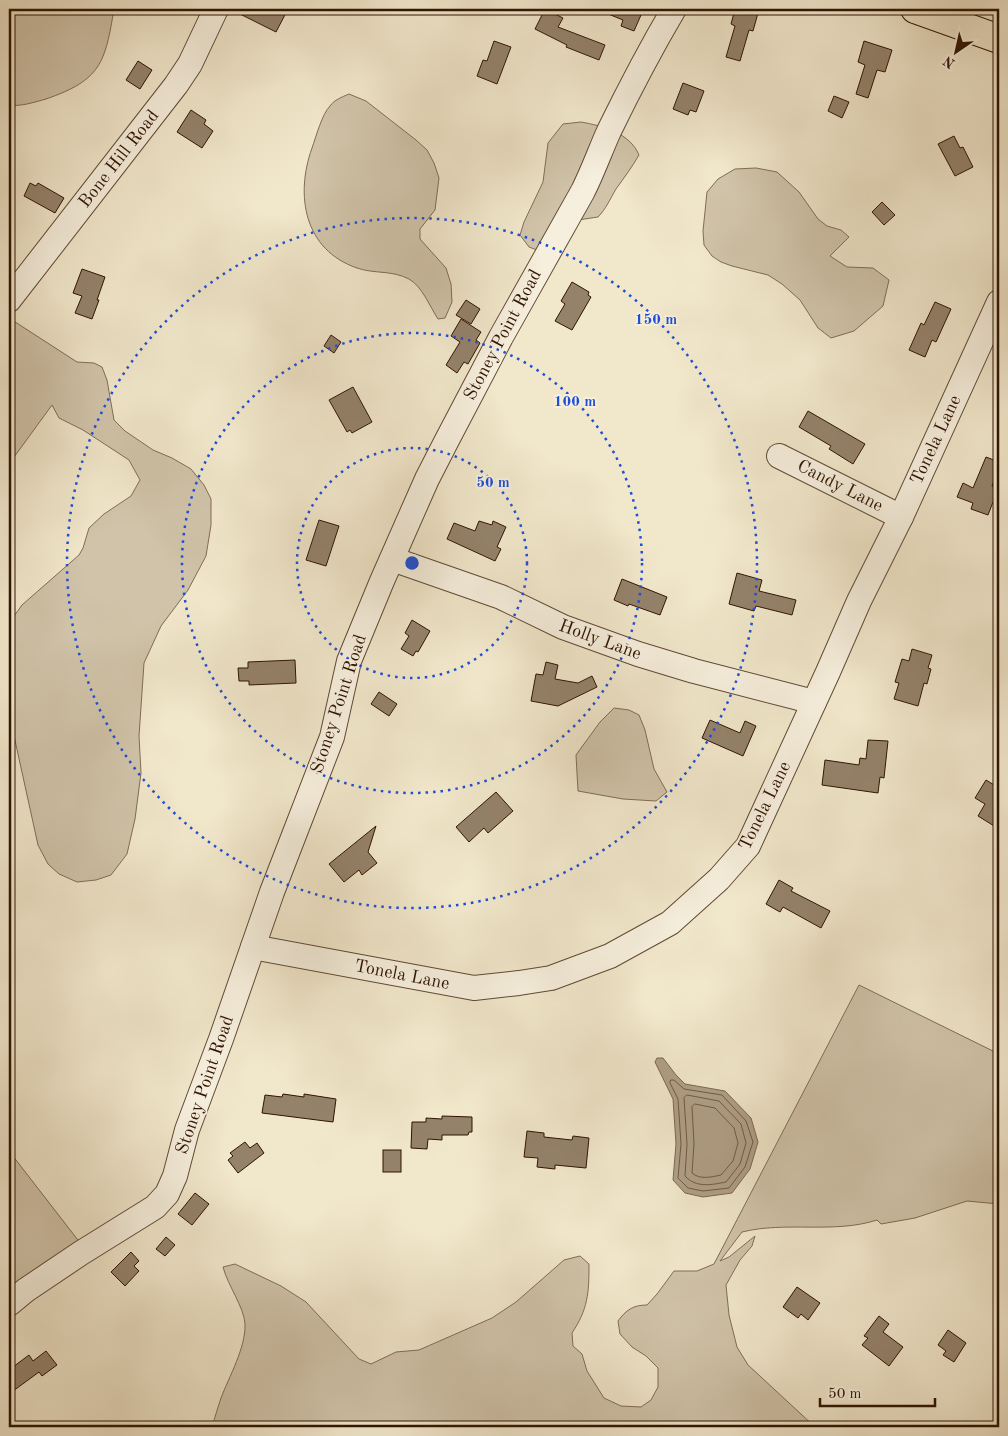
<svg xmlns="http://www.w3.org/2000/svg" width="1008" height="1436" font-family="'Old Standard TT',serif">
<rect width="100%" height="100%" fill="#f1e7cb"/>
<filter id="stains"><feTurbulence type="fractalNoise" baseFrequency=".004" numOctaves="4"/><feColorMatrix values="0 0 0 0 .2 0 0 0 0 .09 0 0 0 0 .02 0 0 0 .5 -.17"/></filter>
<radialGradient id="worn" r=".72"><stop offset=".6" stop-color="#630" stop-opacity="0"/><stop offset="1" stop-color="#630" stop-opacity=".3"/></radialGradient>
<g fill="#d0c3a9" stroke="#806c56">
<path d="M9 9H114C105 63 101 80 46 99 35 102 20 107 9 105Z"/>
<path d="M349 94 366 101 416 140 427 150 434 163 439 178 435 210 420 229V239L446 268 451 284 452 302 445 318 438 319C430 307 422 286 409 279 392 270 374 274 357 268 304 250 295 195 312 148 316 137 322 114 330 106 334 100 342 97 349 94Z"/>
<path d="M581 122C603 126 630 133 639 155 632 167 624 178 616 189 610 199 606 209 598 217L578 220 537 250 529 247 520 235 524 222 543 182 548 143 563 124Z"/>
<polygon points="756,168 777,172 799,192 818,219 827,226 841,230 849,237 830,256 847,267 873,268 889,280 883,306 854,331 831,338 818,328 800,300 782,284 768,275 732,266 721,262 712,256 704,245 703,231 707,192 718,179 735,169"/>
<polygon points="9,318 77,362 94,363 102,367 107,380 114,420 125,431 153,450 172,458 191,469 204,485 211,499 211,525 206,556 188,590 161,626 144,663 139,736 141,773 135,819 127,854 111,875 96,880 77,882 59,874 48,864 38,845 9,713 9,623 22,605 79,555 83,548 89,528 104,514 131,496 140,480 129,460 83,430 59,418 52,405 9,464"/>
<polygon points="614,708 629,710 639,715 645,730 654,769 667,792 656,801 623,799 578,791 576,755 600,722"/>
<path d="M859 985 999 1054V1204L967 1201 915 1218 881 1224 877 1220C834 1234 786 1221 742 1232L720 1261 729 1257 755 1236 752 1246 740 1260 726 1285 729 1315 737 1347 748 1365 815 1427H212C215 1417 218 1407 221 1398 229 1377 246 1347 245 1324 244 1307 228 1286 223 1267L235 1264 281 1286 306 1302 359 1359 371 1364 396 1352 419 1350 492 1318 516 1302 564 1260 580 1256 589 1264C589 1293 588 1309 572 1333L573 1346 582 1354 587 1371 604 1398 621 1406 641 1407 651 1400 658 1387V1368L646 1356 632 1347 620 1334 618 1321C626 1310 633 1305 647 1305L657 1294 674 1271H697L714 1264Z"/>
<polygon points="9,1151 81,1244 9,1300"/>
</g>
<polygon fill="#af9f87" stroke="#7c6752" points="657,1058 663,1058 676,1075 685,1084 725,1091 751,1118 758,1142 750,1169 732,1193 703,1197 685,1193 673,1180 676,1144 673,1099 655,1062"/>
<g fill="none" stroke-linecap="round" stroke-linejoin="round">
<g stroke="#6f5a45" stroke-width="1">
<polygon points="671,1080 674,1080 684,1089 722,1095 746,1121 753,1142 745,1167 729,1188 703,1191 688,1188 678,1178 681,1144 678,1099 670,1083"/>
<path d="M687 1095 719 1101 741 1124 746 1143 740 1164 726 1182C711 1185 696 1188 685 1176L687 1144 684 1098Z"/>
<path d="M695 1104 715 1108 734 1128 738 1143 733 1161 721 1175C711 1177 700 1180 692 1173L694 1144 692 1107Z"/>
</g>
</g>
<g fill="#94826b" stroke="#2f1403">
<polygon points="230,9 288,9 276,32"/>
<polygon points="545,9 563,18 558,27 605,45 599,60 566,47 567,45 535,29"/>
<polygon points="596,9 626,9 641,15 634,31 621,26 623,20"/>
<polygon points="735,9 745,9 758,13 753,31 749,30 740,61 726,57 735,26 731,24"/>
<polygon points="494,41 511,47 497,84 477,76 483,60 487,61"/>
<polygon points="864,41 892,50 885,72 877,70 868,98 856,94 865,65 858,62"/>
<polygon points="138,61 152,70 140,89 126,80"/>
<polygon points="683,83 704,91 696,112 690,110 688,115 673,109"/>
<polygon points="834,96 849,102 842,118 828,111"/>
<polygon points="191,110 206,120 204,124 213,131 202,148 177,132"/>
<polygon points="954,136 960,148 963,147 973,167 955,176 938,144"/>
<polygon points="30,183 36,186 38,183 64,198 55,213 24,196"/>
<polygon points="882,202 895,215 884,225 872,212"/>
<polygon points="82,269 105,277 97,300 99,300 92,319 75,313 82,296 73,293"/>
<polygon points="572,282 589,292 588,295 591,297 572,330 555,321 565,304 561,301"/>
<polygon points="466,300 480,309 471,324 456,315"/>
<polygon points="935,302 951,309 936,342 932,340 925,357 909,350 921,323 924,325"/>
<polygon points="461,319 481,332 476,340 480,343 468,364 464,362 457,373 446,365 460,342 451,336"/>
<polygon points="331,335 341,342 334,353 324,346"/>
<polygon points="353,387 372,422 352,433 350,430 347,432 329,400"/>
<polygon points="808,411 865,444 853,464 829,449 831,446 799,427"/>
<polygon points="986,457 999,462 999,467 992,486 999,490 999,505 993,502 988,515 971,509 973,503 957,497 963,483 973,488"/>
<polygon points="319,520 339,526 326,566 306,560"/>
<polygon points="479,521 492,525 493,521 506,527 497,547 501,549 495,561 447,539 454,523 475,531"/>
<polygon points="737,573 762,580 759,591 796,600 792,615 756,606 754,611 729,604"/>
<polygon points="622,579 667,597 660,615 629,604 628,606 614,600"/>
<polygon points="412,620 430,631 418,652 416,651 413,656 401,649 409,636 405,633"/>
<polygon points="912,649 932,655 928,668 931,669 927,684 924,683 918,706 894,699 899,683 895,682 902,659 909,661"/>
<polygon points="295,660 296,683 249,685 249,681 239,681 238,668 248,668 248,662"/>
<polygon points="546,662 558,665 555,679 578,683 592,676 597,687 558,706 531,701 536,674 543,675"/>
<polygon points="379,692 397,704 389,716 371,704"/>
<polygon points="710,720 740,733 745,721 756,726 743,756 702,738"/>
<polygon points="868,740 888,741 884,778 880,777 878,793 822,785 825,760 859,765 860,758 866,759"/>
<polygon points="986,780 999,788 999,829 978,816 985,804 975,798"/>
<polygon points="496,792 513,811 488,833 484,828 469,842 456,827"/>
<polygon points="376,826 368,852 377,863 362,875 359,870 344,882 329,864"/>
<polygon points="779,880 793,888 791,891 830,911 821,928 783,907 780,912 766,904"/>
<polygon points="283,1094 304,1097 304,1094 336,1099 333,1122 262,1113 265,1095 282,1097"/>
<polygon points="442,1116 472,1117 472,1132 469,1132 468,1135 442,1135 442,1140 428,1139 427,1149 411,1148 412,1122 426,1122 426,1118 442,1119"/>
<polygon points="527,1131 544,1133 544,1137 572,1140 573,1136 589,1138 586,1168 555,1165 555,1169 537,1167 538,1158 524,1157"/>
<polygon points="245,1142 250,1148 257,1143 264,1153 238,1173 228,1160 233,1156 230,1153"/>
<rect x="383" y="1150" width="18" height="22"/>
<polygon points="195,1193 209,1204 192,1225 178,1214"/>
<polygon points="166,1237 175,1245 165,1256 156,1249"/>
<polygon points="131,1252 139,1261 134,1266 139,1271 125,1286 111,1272"/>
<polygon points="797,1287 820,1303 808,1320 801,1314 798,1318 783,1307"/>
<polygon points="879,1316 889,1324 883,1332 903,1347 889,1366 862,1345 868,1338 864,1336"/>
<polygon points="948,1330 966,1343 954,1362 943,1355 946,1351 938,1345"/>
<polygon points="46,1351 57,1365 42,1376 39,1372 9,1394 9,1370 29,1355 33,1361"/>
</g>
<g fill="none" stroke-linecap="round" stroke-linejoin="round">
<defs>
<g id="minor">
<polyline points="9,300 176,85 190,64 216,9"/>
<polyline points="779,456 901,517"/>
<polyline points="392,559 501,597 563,627 638,654 694,671 814,702"/>
<polyline points="253,947 474,988 519,983 551,978 610,956 670,923 719,879 748,846 828,672 859,601 901,517 999,302"/>
<path d="M9 1304 26 1290 81 1253 155 1207 167 1194 175 1176 187 1130 221 1039 272 892 332 737 349 661 382 581 427 479 447 440 501 337 583 191C593 171 600 151 609 131 629 90 651 48 674 9"/>
</g>
<polyline id="major" points="915,9 999,39"/>
</defs>
<use href="#minor" stroke="#604935" stroke-width="26"/>
<use href="#major" stroke="#2f1403" stroke-width="30"/>
<use href="#minor" stroke="#f6efdd" stroke-width="24"/>
<use href="#major" stroke="#f1e7cb" stroke-width="28"/>
</g>
<g fill="none" stroke="#1d4ed8" stroke-width="2.5" stroke-dasharray="2.5 5">
<circle cx="412" cy="563" r="115"/>
<circle cx="412" cy="563" r="230"/>
<circle cx="412" cy="563" r="345"/>
</g>
<g text-anchor="middle" dominant-baseline="central" stroke-width="4" stroke-linejoin="round" paint-order="stroke">
<g font-size="18" fill="#2f1403" stroke="#f6efdd">
<text transform="translate(119 159) rotate(-52)">Bone Hill Road</text>
<text transform="translate(503 335) rotate(-62)">Stoney Point Road</text>
<text transform="translate(936 440) rotate(-65)">Tonela Lane</text>
<text transform="translate(840 486) rotate(27)">Candy Lane</text>
<text transform="translate(600 640) rotate(20)">Holly Lane</text>
<text transform="translate(339 704) rotate(-72)">Stoney Point Road</text>
<text transform="translate(765 806) rotate(-64)">Tonela Lane</text>
<text transform="translate(402 975) rotate(11)">Tonela Lane</text>
<text transform="translate(205 1085) rotate(-71)">Stoney Point Road</text>
</g>
</g>
<circle cx="412" cy="563" r="8" fill="#1d4ed8" stroke="#f6efdd" stroke-width="2.5"/>
<g font-size="15" text-anchor="middle" font-weight="bold" fill="#1d4ed8" stroke="#f6efdd" stroke-width="4" stroke-linejoin="round" paint-order="stroke">
<text x="656" y="324">150 m</text>
<text x="575" y="406">100 m</text>
<text x="493" y="487">50 m</text>
</g>
<rect width="1008" height="1436" fill="none" stroke="#f1e7cb" stroke-width="30"/>
<rect x="10" y="10" width="988" height="1416" fill="none" stroke="#2f1403" stroke-width="2.5"/>
<rect x="15" y="15" width="978" height="1406" fill="none" stroke="#2f1403"/>
<g transform="translate(956 52) rotate(214)" stroke="#f6efdd" stroke-width="4" paint-order="stroke">
<path d="M0-4L9 19L0 12L-9 19Z" fill="#2f1403"/>
<text y="-8" font-size="14" font-weight="bold" text-anchor="middle" fill="#2f1403">N</text>
</g>
<path d="M820 1398v8h115v-8" fill="none" stroke="#2f1403" stroke-width="2.5"/>
<text x="828" y="1398" font-size="15" fill="#2f1403" stroke="#f6efdd" stroke-width="4" paint-order="stroke">50 m</text>
<rect width="100%" height="100%" filter="url(#stains)"/>
<rect width="100%" height="100%" fill="url(#worn)"/>
</svg>
